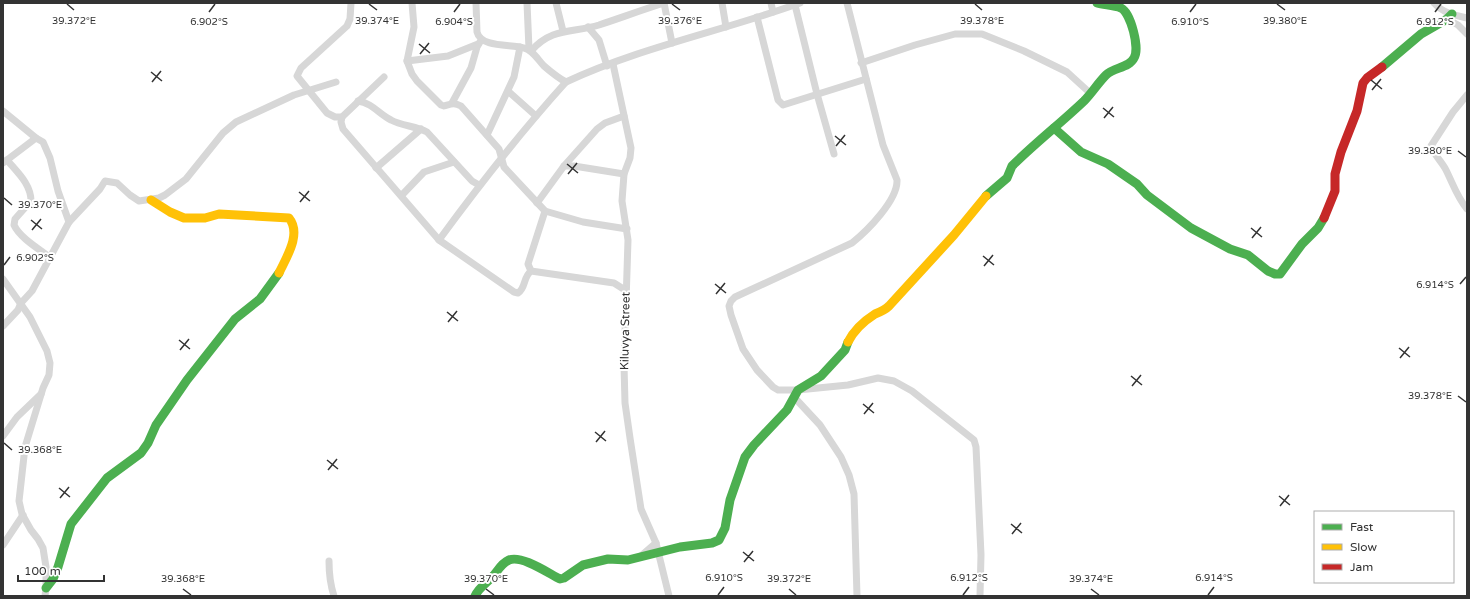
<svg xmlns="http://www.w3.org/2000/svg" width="1470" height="599" font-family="'Varela Round',sans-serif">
<rect width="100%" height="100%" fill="#fff"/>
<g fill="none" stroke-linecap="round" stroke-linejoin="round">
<g stroke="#d7d7d7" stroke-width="7">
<path d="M412 3 414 27 407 61 412 74 417 81 441 105 444 106C451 104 454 102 461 106L499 149 504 167 545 211 583 222 627 229"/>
<path d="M476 3 477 32C481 48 511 44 524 48 533 50 538 60 544 66 551 72 558 78 566 82 641 47 723 31 800 3"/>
<polyline points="527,3 529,49"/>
<polyline points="556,3 563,31"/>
<polyline points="664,3 672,43"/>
<polyline points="722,3 726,27"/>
<polyline points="771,3 773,12"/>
<path d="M847 3 883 145 897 180C898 200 867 231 852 243L735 297 731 301 729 306 731 315 743 349 757 370 773 387 778 390H798L848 385 878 378 894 381 912 391 974 440 976 447 981 555 980 596"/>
<path d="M1434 3C1443 13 1454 15 1467 18"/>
<polyline points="795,5 817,94 834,154"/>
<polyline points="757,17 778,100 783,105 866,79"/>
<polyline points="1447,19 1458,25 1467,34"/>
<polyline points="588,27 599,40 607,66"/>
<path d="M531 51C552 27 573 33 599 25 620 18 642 10 664 3"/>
<polyline points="407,61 448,56 478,44"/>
<polyline points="861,63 915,45 955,34 982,34 1024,51 1067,72 1090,93"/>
<polyline points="613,64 631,148 630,158 624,174 622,201 628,240 624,365 625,403 630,438 641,509 656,543 669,596"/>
<path d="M384 77 342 117 341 122 343 129 439 240 514 292 518 293C526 288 523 277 531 271L614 283 625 290"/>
<polyline points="508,91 536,116"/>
<path d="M1467 95 1453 112 1431 146C1434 155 1442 162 1446 170 1453 184 1457 197 1467 209"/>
<path d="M358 101C372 103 379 114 391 120 402 126 416 126 427 132L472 181 479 185"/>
<polyline points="452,103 471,68 477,47 480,42"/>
<polyline points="3,111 36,138"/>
<polyline points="342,117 335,117 327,113 297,76 301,68 347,26 350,19 351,3"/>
<polyline points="487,135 514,77 520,47"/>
<path d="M7 160C17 172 31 184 31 201L15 219 14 225C20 238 39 249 51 258"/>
<polyline points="3,163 36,138 43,142 50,158 58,191 69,222"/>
<polyline points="564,166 574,166 624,174"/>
<polyline points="376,168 421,129"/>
<polyline points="402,195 424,172 454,162"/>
<polyline points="537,203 564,166 597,129 605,123 624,116"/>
<path d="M439 240C480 184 520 133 566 82"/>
<polyline points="531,271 528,264 545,211"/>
<polyline points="3,279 30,317 47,351 50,363 49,375 43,388 25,447 19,501 22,514 31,530 38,539 43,548 46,567 46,588 45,596"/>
<polyline points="3,326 18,310 21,303 32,291 69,222 100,189 105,181 117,183 130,195 139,201 159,198 165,195 186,179 223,133 236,122 294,95 336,82"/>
<polyline points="794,397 820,425 841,457 849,475 854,494 857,596"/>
<polyline points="3,436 17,417 41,394"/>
<polyline points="3,545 23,515"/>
<polyline points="641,556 656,543"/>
<path d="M329 561C329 573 330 584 334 596"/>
</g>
<g stroke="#4caf50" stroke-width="9">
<polyline points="1382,67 1421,34 1447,19 1452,14"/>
<polyline points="1054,128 1081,152 1108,164 1137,184 1147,195 1191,228 1230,249 1248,255 1268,271 1275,274 1280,274 1302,244 1318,228 1324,218"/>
<path d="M986 196 1007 178 1012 166C1035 143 1061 123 1084 101 1092 93 1098 83 1106 75 1114 67 1129 68 1134 58 1140 49 1131 13 1121 8 1114 5 1104 5 1097 3"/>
<polyline points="46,588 53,579 58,567 71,524 107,478 141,453 148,443 156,425 187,380 235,319 260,299 279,273"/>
<path d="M475 596C479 587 487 583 494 575 498 570 502 563 509 560 522 555 548 573 560 579L564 578 583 565 608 559 628 560 680 547 712 543 719 540 725 528 730 500 745 457 754 445 787 410 798 390 821 376 845 350 848 342"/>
</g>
<g stroke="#ffc107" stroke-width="9">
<path d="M151 200 170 212 184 218H205L219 214 289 218C302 234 286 258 279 273"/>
<path d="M848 342C854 330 864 321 875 314 880 312 885 310 889 306L954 235 986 196"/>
</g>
<polyline stroke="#c62828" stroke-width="9" points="1324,218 1335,191 1335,174 1341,152 1357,111 1363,83 1367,78 1382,67"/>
</g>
<path fill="none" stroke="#333" stroke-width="1.5" d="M67 4 74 10M369 4 377 10M672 4 680 10M975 4 982 10M1277 4 1285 10M209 12 215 4M454 12 460 4M1190 12 1196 4M1435 12 1441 4M419 44 430 53M420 54 429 43M151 72 162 81M1371 80 1382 89M152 82 161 71M1372 90 1381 79M1103 108 1114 117M1104 118 1113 107M835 136 846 145M836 146 845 135M1458 151 1466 157M567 164 578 173M568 174 577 163M299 192 310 201M4 198 12 205M300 202 309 191M31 220 42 229M1251 228 1262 237M32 230 41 219M1252 238 1261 227M983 256 994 265M4 265 10 257M984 266 993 255M715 284 726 293M1460 284 1466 277M716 294 725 283M447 312 458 321M448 322 457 311M179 340 190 349M1399 348 1410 357M180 350 189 339M1400 358 1409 347M1131 376 1142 385M1132 386 1141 375M1458 396 1466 402M863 404 874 413M864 414 873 403M595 432 606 441M596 442 605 431M4 443 12 450M327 460 338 469M328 470 337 459M59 488 70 497M1279 496 1290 505M60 498 69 487M1280 506 1289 495M1011 524 1022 533M1012 534 1021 523M743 552 754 561M744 562 753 551M183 589 191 595M486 589 494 595M789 589 796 595M1091 589 1099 595M718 595 724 587M963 595 969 587M1208 595 1214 587"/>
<g text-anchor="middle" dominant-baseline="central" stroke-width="4" stroke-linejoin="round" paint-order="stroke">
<g font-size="12" fill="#333" stroke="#fff">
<text transform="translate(625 331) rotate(-89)">Kiluvya Street</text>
</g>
</g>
<g font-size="10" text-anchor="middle" fill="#333" stroke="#fff" stroke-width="4" stroke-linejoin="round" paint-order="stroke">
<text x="1285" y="24">39.380°E</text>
<text x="74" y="24">39.372°E</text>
<text x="377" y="24">39.374°E</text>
<text x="680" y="24">39.376°E</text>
<text x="982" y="24">39.378°E</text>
<text x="209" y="25">6.902°S</text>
<text x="454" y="25">6.904°S</text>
<text x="1190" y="25">6.910°S</text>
<text x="1435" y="25">6.912°S</text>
<text x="1430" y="154">39.380°E</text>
<text x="40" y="208">39.370°E</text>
<text x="35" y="261">6.902°S</text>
<text x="1435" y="288">6.914°S</text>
<text x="1430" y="399">39.378°E</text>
<text x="40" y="453">39.368°E</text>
<text x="724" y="581">6.910°S</text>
<text x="969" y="581">6.912°S</text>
<text x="1214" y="581">6.914°S</text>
<text x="183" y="582">39.368°E</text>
<text x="486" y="582">39.370°E</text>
<text x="789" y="582">39.372°E</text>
<text x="1091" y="582">39.374°E</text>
</g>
<rect width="1470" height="599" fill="none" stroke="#333333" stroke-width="8"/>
<rect x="1314" y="511" width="140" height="72" fill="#ffffff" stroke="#adadad"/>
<rect x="1322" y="524" width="20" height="6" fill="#4caf50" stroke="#adadad"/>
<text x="1350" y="531" font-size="12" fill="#333333">Fast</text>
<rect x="1322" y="544" width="20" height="6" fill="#ffc107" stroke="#adadad"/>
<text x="1350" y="551" font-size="12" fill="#333333">Slow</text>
<rect x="1322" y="564" width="20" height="6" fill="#c62828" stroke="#adadad"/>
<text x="1350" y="571" font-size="12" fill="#333333">Jam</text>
<path d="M18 575v6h86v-6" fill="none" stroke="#333333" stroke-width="2"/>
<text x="24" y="575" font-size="12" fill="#333333" stroke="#ffffff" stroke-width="3" paint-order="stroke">100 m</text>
</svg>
